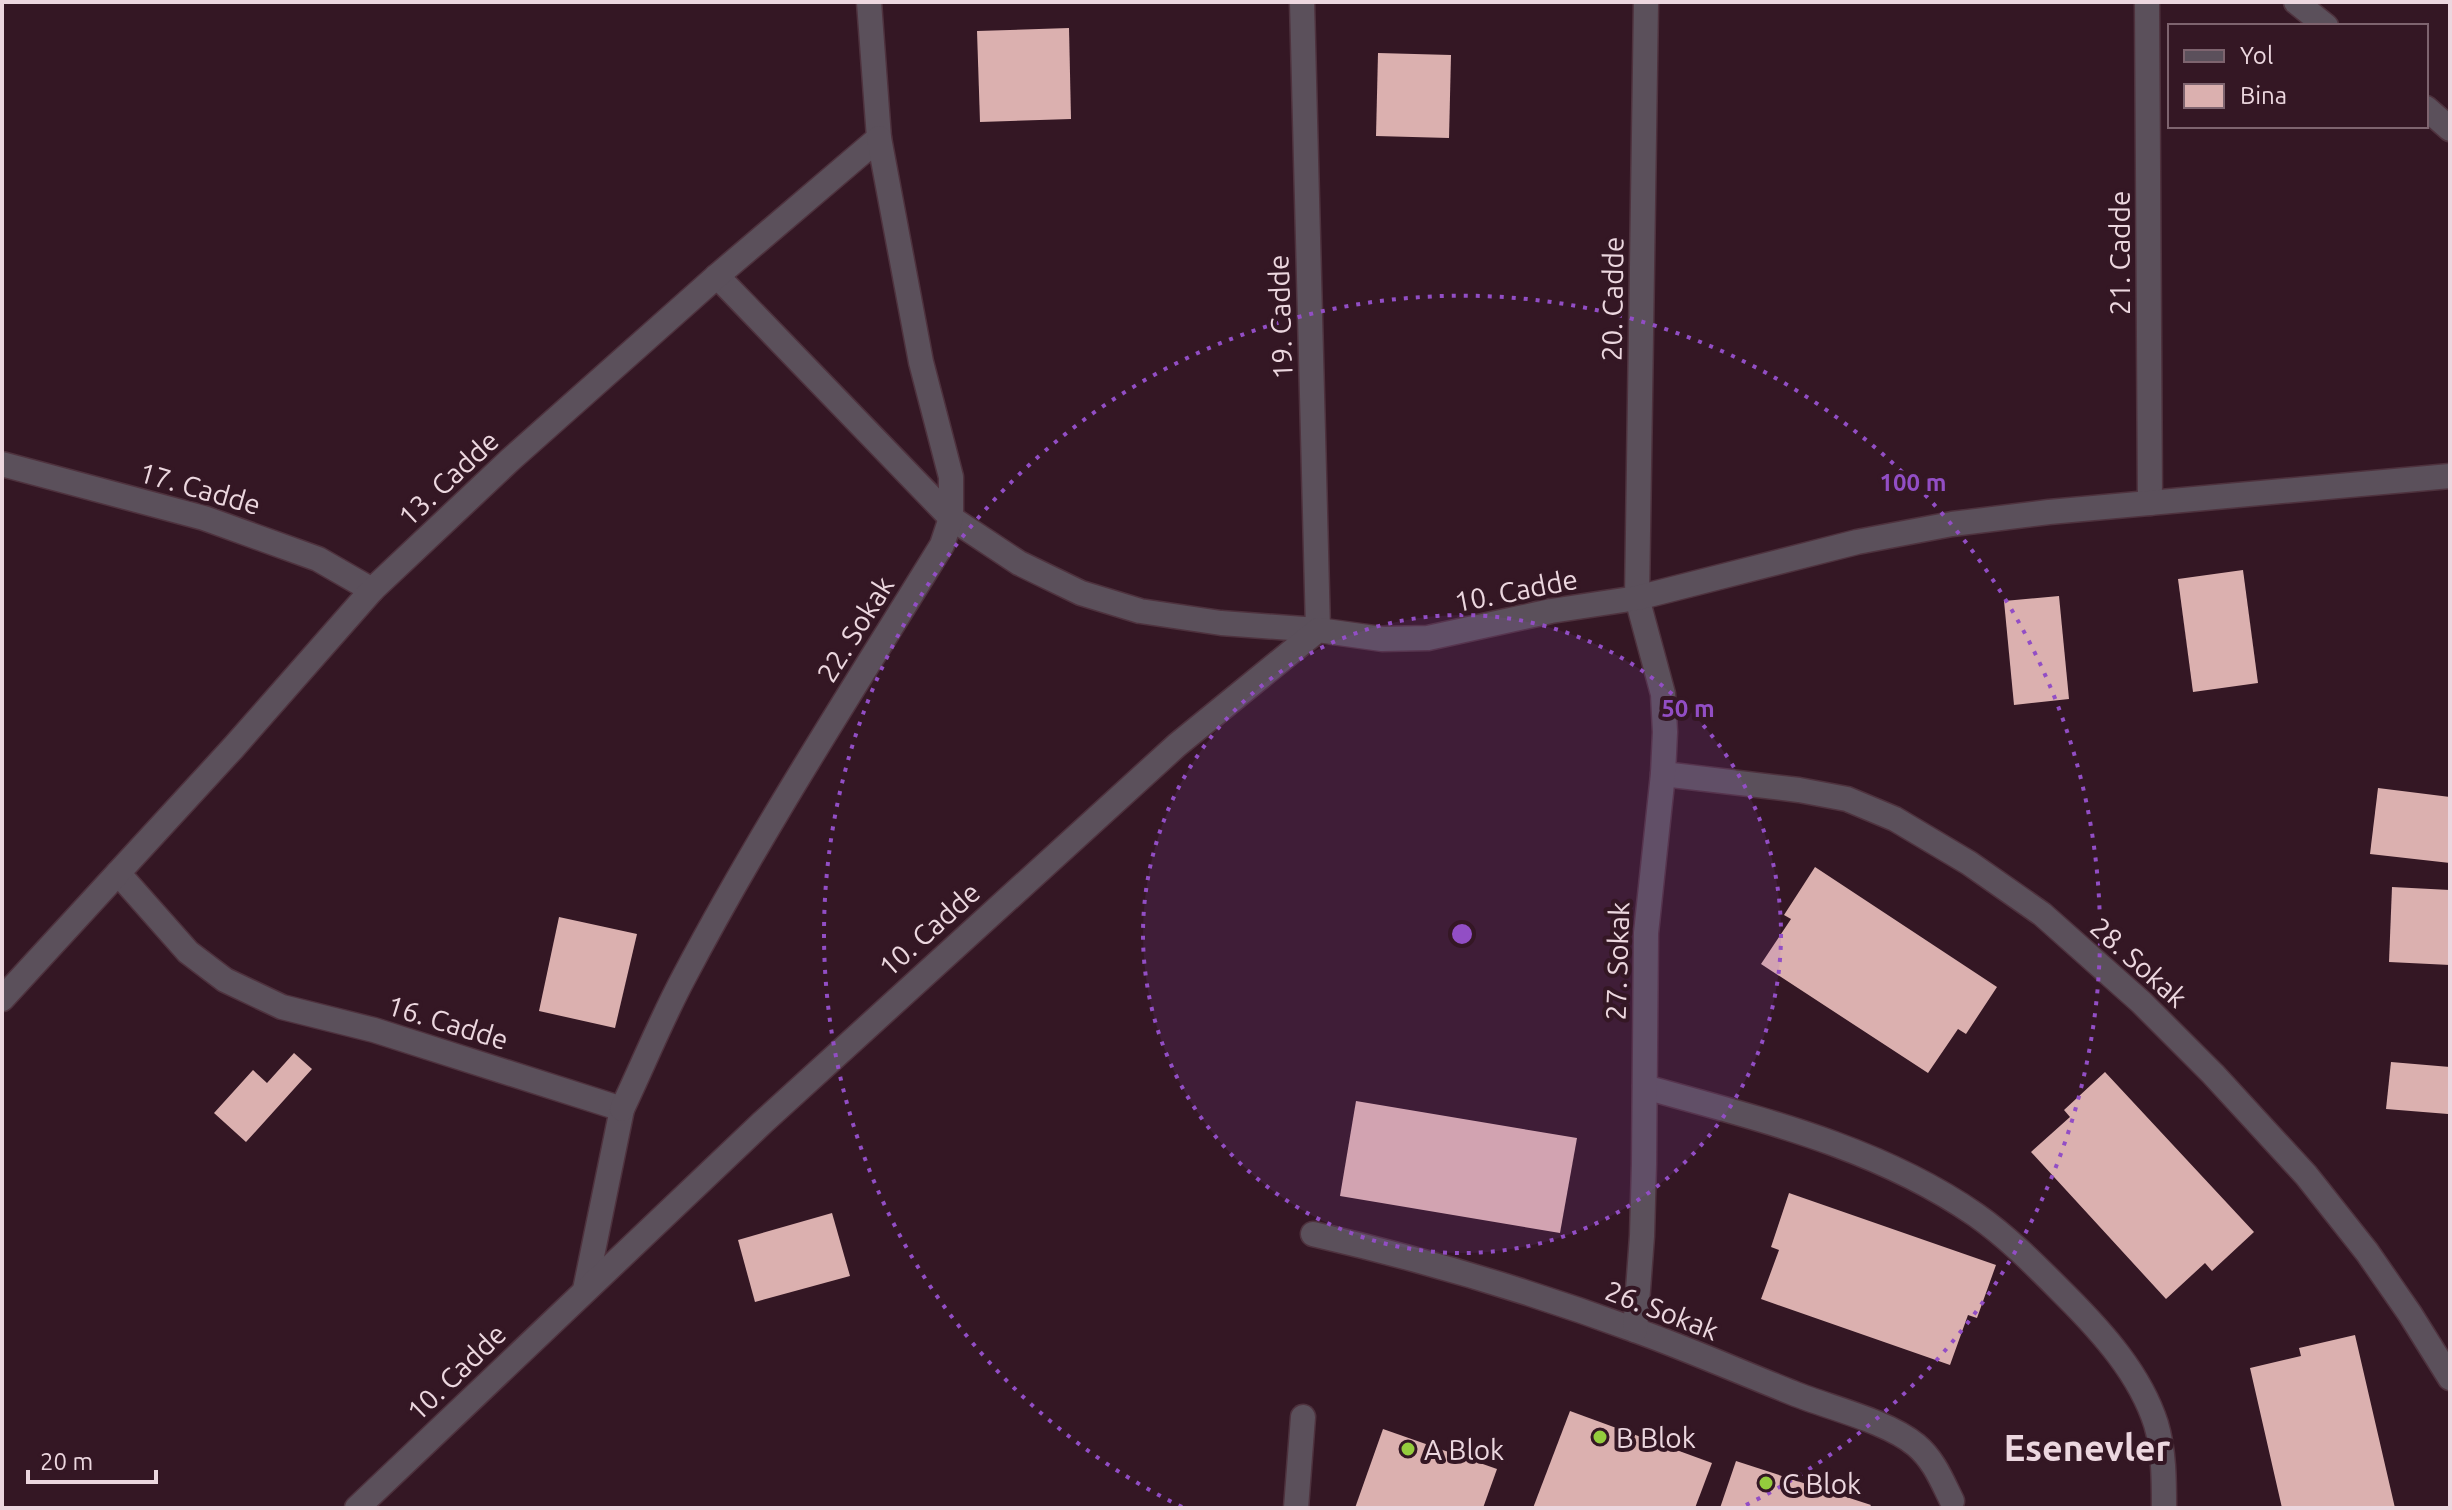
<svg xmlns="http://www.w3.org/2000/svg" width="2452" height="1510" font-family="Ubuntu,sans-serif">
<rect width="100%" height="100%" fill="#341724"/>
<g fill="#dbb0af">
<polygon points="1069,28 1071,119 980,122 977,31"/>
<polygon points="1378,53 1451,55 1449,138 1376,136"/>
<polygon points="2243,570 2258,683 2193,692 2178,579"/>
<polygon points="2059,596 2069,699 2014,705 2004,601"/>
<polygon points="2378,788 2450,797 2450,863 2370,854"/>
<polygon points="1815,867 1997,987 1966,1034 1958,1029 1928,1073 1761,964 1791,919 1784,915"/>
<polygon points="2392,887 2450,890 2450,965 2389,962"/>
<polygon points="559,917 637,934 615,1028 539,1011"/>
<polygon points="294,1053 312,1069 246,1142 214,1113 253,1070 267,1083"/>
<polygon points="2391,1062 2450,1067 2448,1114 2386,1109"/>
<polygon points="2105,1072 2254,1232 2212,1271 2205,1263 2166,1299 2031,1152 2070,1117 2064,1110"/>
<polygon points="1356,1101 1577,1138 1560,1233 1340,1196"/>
<polygon points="1789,1193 1996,1265 1977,1318 1968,1315 1950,1365 1761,1299 1779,1250 1771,1247"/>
<polygon points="832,1213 850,1276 755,1302 738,1240"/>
<polygon points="2355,1335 2395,1508 2282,1508 2250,1368 2301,1356 2299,1348"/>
<polygon points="1570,1411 1712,1463 1695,1508 1533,1508"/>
<polygon points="1383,1429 1497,1469 1483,1508 1355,1508"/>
<polygon points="1736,1461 1871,1505 1869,1508 1720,1508"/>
</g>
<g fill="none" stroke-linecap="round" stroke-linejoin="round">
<defs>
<g id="minor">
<polyline points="2147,2 2150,503"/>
<polyline points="2296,2 2326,26"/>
<polyline points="2426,108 2450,129"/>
<polyline points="717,276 951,518 1019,563 1081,593 1140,611 1221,623 1318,630 1302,2"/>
<polyline points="2,464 204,518 318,559 372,590"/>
<polyline points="1663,774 1799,790 1847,799 1895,819 1969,863 2042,914 2141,1002 2213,1074 2306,1175 2367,1252 2410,1314 2450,1378"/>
<polyline points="118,873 188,952 225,980 282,1007 374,1030 622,1109 585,1290"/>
<polyline points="2,999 233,748 372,590 510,460 717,276 879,138 869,2"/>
<path d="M1645 1087C1759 1119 1878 1147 1976 1215 2009 1238 2038 1268 2066 1296 2102 1332 2140 1374 2156 1424 2164 1451 2164 1480 2164 1508"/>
<path d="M622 1109C643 1065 661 1020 684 977 762 829 854 688 942 545L951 518V477L921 362 879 138"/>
<path d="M1313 1234C1422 1259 1529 1291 1635 1330 1688 1349 1740 1372 1793 1393 1830 1408 1887 1421 1916 1445 1934 1460 1942 1481 1952 1501"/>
<polyline points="1635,1330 1642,1236 1644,1164 1646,933 1663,774 1665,732 1663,694 1637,598 1646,2"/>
<polyline points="357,1508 762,1123 1177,745 1318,630 1382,639 1428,638 1551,611 1637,598 1857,542 1952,524 2049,512 2450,476"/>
<polyline points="1296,1508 1303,1417"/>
</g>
</defs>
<use href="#minor" stroke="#4e323e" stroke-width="27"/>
<use href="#minor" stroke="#5b505b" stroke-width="24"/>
</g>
<circle cx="1462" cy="934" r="319" fill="#924ec5" fill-opacity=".12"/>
<g fill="none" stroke="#924ec5" stroke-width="4" stroke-dasharray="4 8">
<circle cx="1462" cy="934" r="319"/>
<path d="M1182 1507A638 638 0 1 1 1742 1507"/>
</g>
<g fill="#94cc3d" stroke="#341724" stroke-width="3">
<circle cx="1600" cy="1437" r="8"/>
<circle cx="1408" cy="1449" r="8"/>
<circle cx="1766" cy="1483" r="8"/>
</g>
<g text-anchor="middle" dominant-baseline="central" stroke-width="8" stroke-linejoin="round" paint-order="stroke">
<g font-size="28" fill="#ecd7df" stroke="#341724">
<text transform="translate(2119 253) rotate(-90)">21. Cadde</text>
<text transform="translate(1612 299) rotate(-89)">20. Cadde</text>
<text transform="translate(1280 317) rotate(-92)">19. Cadde</text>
<text transform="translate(448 478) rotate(-43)">13. Cadde</text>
<text transform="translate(200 488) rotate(16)">17. Cadde</text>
<text transform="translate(1516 590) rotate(-11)">10. Cadde</text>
<text transform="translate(855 629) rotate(-58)">22. Sokak</text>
<text transform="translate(929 929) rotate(-42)">10. Cadde</text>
<text transform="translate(1617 961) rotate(-88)">27. Sokak</text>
<text transform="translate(2139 962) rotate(42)">28. Sokak</text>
<text transform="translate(448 1022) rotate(17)">16. Cadde</text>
<text transform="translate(1662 1310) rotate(21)">26. Sokak</text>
<text transform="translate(456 1372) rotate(-44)">10. Cadde</text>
</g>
<g font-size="28" fill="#ecd7df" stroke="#341724" text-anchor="start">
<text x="1616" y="1437">B Blok</text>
<text x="1424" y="1449">A Blok</text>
<text x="1782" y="1483">C Blok</text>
</g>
<g font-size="36" font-weight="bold" fill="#ecd7df" stroke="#341724">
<text x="2087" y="1447">Esenevler</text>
</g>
</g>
<circle cx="1462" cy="934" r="12" fill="#924ec5" stroke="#341724" stroke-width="4"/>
<g font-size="24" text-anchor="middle" font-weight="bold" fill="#924ec5" stroke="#341724" stroke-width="8" stroke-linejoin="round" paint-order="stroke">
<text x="1913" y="491">100 m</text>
<text x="1688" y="717">50 m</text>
</g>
<rect width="2452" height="1510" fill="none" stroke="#ecd7df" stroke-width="8"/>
<rect x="2168" y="24" width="260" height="104" fill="#341724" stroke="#7e646f" stroke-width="2"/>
<rect x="2184" y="50" width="40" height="12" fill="#5b505b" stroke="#7e646f" stroke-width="2"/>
<text x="2240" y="64" font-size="24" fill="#ecd7df">Yol</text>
<rect x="2184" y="84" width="40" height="24" fill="#dbb0af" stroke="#7e646f" stroke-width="2"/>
<text x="2240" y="104" font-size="24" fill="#ecd7df">Bina</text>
<path d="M28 1470v12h128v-12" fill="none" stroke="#ecd7df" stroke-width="4"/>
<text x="40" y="1470" font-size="24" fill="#ecd7df" stroke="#341724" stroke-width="6" paint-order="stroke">20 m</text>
</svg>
